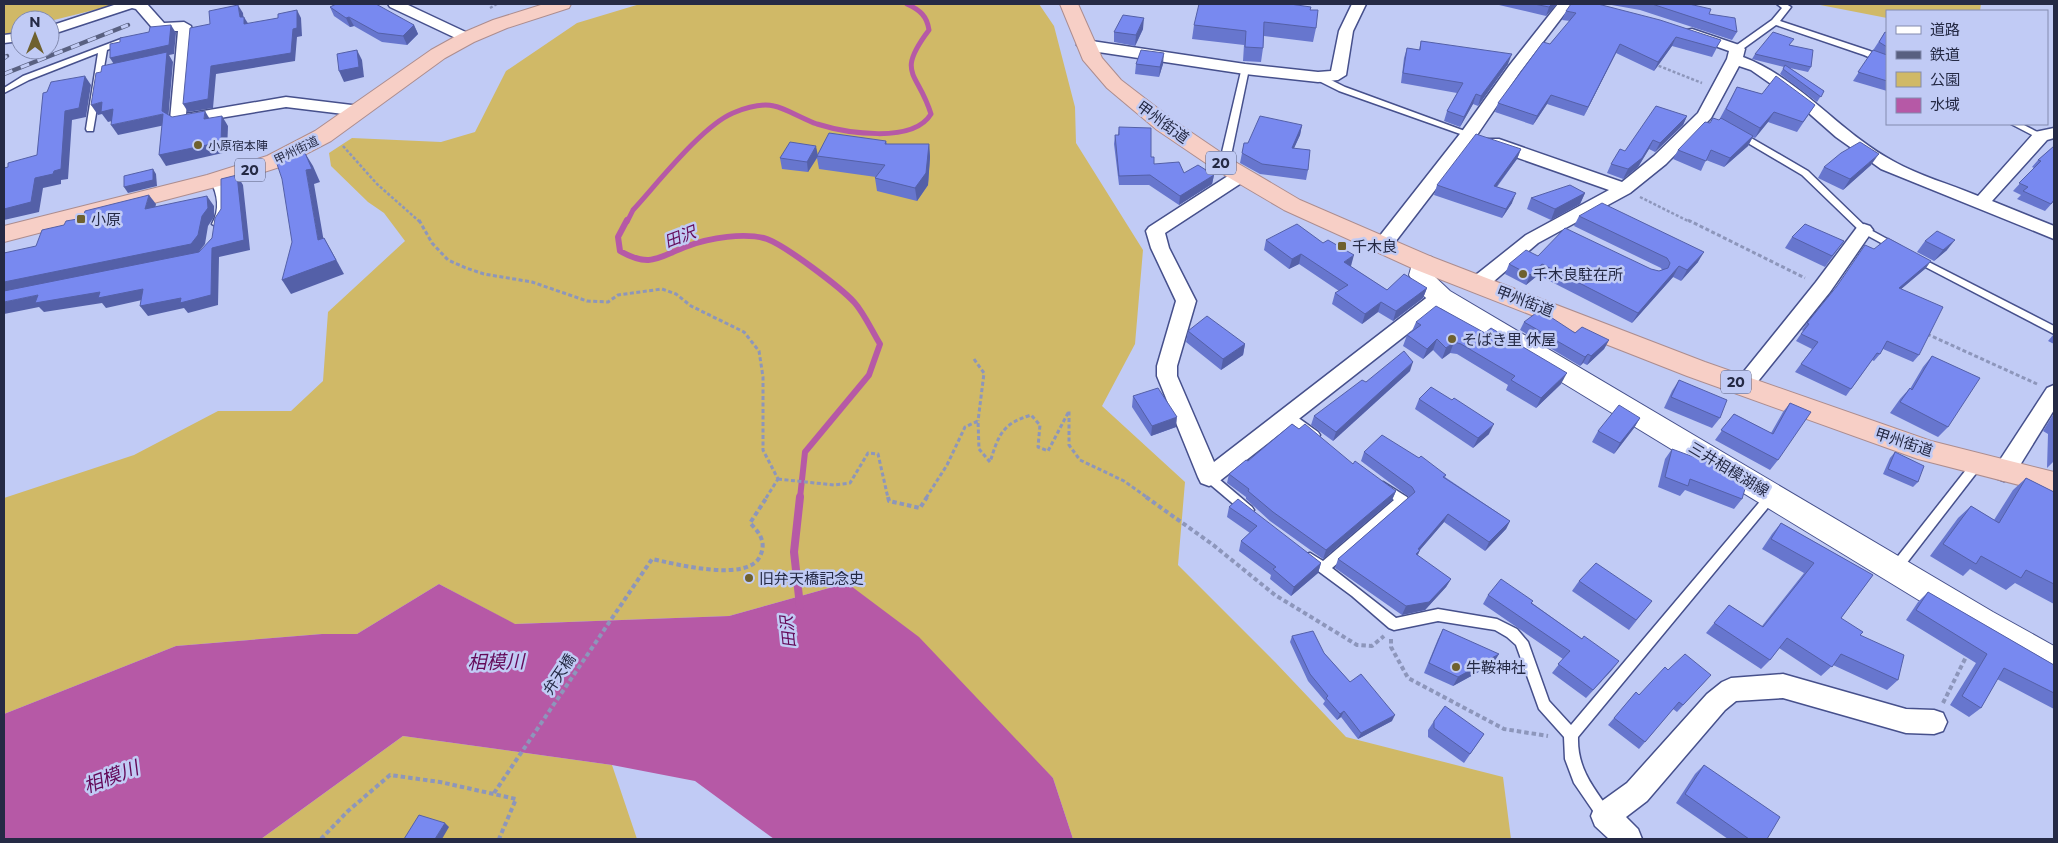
<svg xmlns="http://www.w3.org/2000/svg" width="2058" height="843" font-family="Montserrat,'Noto Sans JP',sans-serif">
<rect width="100%" height="100%" fill="#c1cbf5"/>
<g fill="#d0b967">
<polygon points="4,4 118,4 50,21 20,20 20,32 4,40"/>
<polygon points="640,4 1039,4 1054,26 1075,107 1076,143 1143,250 1135,344 1102,406 1185,482 1178,565 1275,662 1346,737 1503,777 1511,839 1073,839 1053,778 847,583 729,616 514,624 439,584 357,634 322,634 176,646 4,714 4,498 134,455 218,411 291,411 323,381 328,312 405,241 384,213 368,202 331,166 329,153 352,138 441,142 475,132 506,71 577,23"/>
<polygon points="1815,4 1981,4 1980,11 1887,11 1887,18"/>
<polygon points="403,736 612,765 637,839 261,839"/>
</g>
<polygon fill="#b659a6" points="847,583 919,637 1053,778 1073,839 774,839 695,781 612,765 403,736 261,839 4,839 4,714 176,646 322,634 357,634 439,584 515,624 729,616"/>
<g fill="none" stroke-linecap="round" stroke-linejoin="round">
<path stroke="#b659a6" stroke-width="5" d="M627 222 633 210C657 184 702 126 733 113 745 108 761 103 774 106 785 108 803 119 817 124 846 133 913 144 931 114 918 71 895 75 929 30 927 16 920 10 907 4"/>
<path stroke="#b659a6" stroke-width="6" d="M627 220 618 237 620 251C652 269 659 256 688 246 709 238 745 232 767 239 786 246 840 287 854 302 864 313 872 331 880 344L869 375 805 452 800 498"/>
<polyline stroke="#b659a6" stroke-width="8" points="800,606 794,552 800,497"/>
<defs>
<g id="service">
<polygon points="1777,4 1786,4 1791,7 1780,21 1870,51 1887,60 1887,65 1864,55 1776,25 1740,51 1734,51 1734,47 1772,20 1782,8"/>
<polygon points="121,39 128,41 107,50 93,131 87,131 86,129 98,53 29,80 4,93 4,88 23,76"/>
<polygon points="1242,67 1249,69 1229,165 1224,168 1219,165"/>
<polygon points="1315,75 1321,75 1345,87 1473,134 1469,137 1466,136 1339,91 1315,79"/>
<polygon points="2011,124 2022,124 2045,136 2044,138 2038,138"/>
<polygon points="1739,131 1808,171 1867,228 1900,246 1902,248 1900,250 1894,250 1861,232 1802,175 1736,136 1735,134"/>
<path d="M215 177 218 178C227 193 230 211 220 226L217 227 212 224C220 210 218 194 210 180Z"/>
<polygon points="1915,255 2054,326 2054,334 1912,260 1910,258"/>
<polygon points="1290,412 1318,432 1320,435 1318,438 1310,438 1286,419 1284,416 1286,413"/>
<polygon points="1977,459 1981,461 1983,464 1981,467 1899,573 1895,574 1891,573 1889,569 1891,565 1973,461"/>
<polygon points="1209,472 1213,474 1252,507 1254,510 1252,513 1248,515 1244,513 1205,480 1203,477 1205,474"/>
<path d="M1383 482 1407 497 1409 500 1407 503 1332 568 1396 618 1438 609 1497 619 1517 629 1528 642 1549 701 1571 725 1768 492H1776L1778 495 1776 498 1578 737C1577 768 1593 787 1610 811L1612 816 1610 821 1605 823 1600 821 1574 783 1565 759 1564 737 1539 709 1516 645 1507 637 1495 630 1438 621 1394 630 1389 628 1352 596 1306 562 1304 558 1306 554 1310 553 1323 561 1394 500 1379 490 1377 487 1379 484Z"/>
</g>
<g id="minor">
<polygon points="117,4 147,4 164,23 184,22 191,26 194,42 186,114 286,97 360,106 368,111 360,116 286,107 178,125 172,123 170,120 178,31 155,31 136,9 132,8 50,35 50,26"/>
<polygon points="388,4 406,4 472,35 475,38 467,43 462,41 390,7"/>
<polygon points="1352,4 1366,4 1353,31 1346,75 1338,80 1318,82 1245,74 1085,50 1077,45 1085,40 1245,64 1318,72 1331,71 1339,31"/>
<polygon points="1558,4 1572,4 1520,72 1475,138 1389,250 1382,252 1375,250 1373,246 1375,242 1463,130 1509,66"/>
<path d="M1692 29 1742 46 1745 49 1743 57C1801 79 1839 132 1893 161 1919 176 1950 184 1978 196L2035 132 2054 128V138L2047 140 1992 201 2054 226V239L1881 169 1836 137 1794 100 1751 70 1739 66 1711 118 1666 164 1630 193 1538 243 1486 288 1479 289 1472 288 1470 283 1472 278 1526 235 1609 190 1487 147 1485 143 1487 139H1499L1622 182 1654 156 1698 113 1727 59 1729 51 1687 36 1685 33 1687 30Z"/>
<polygon points="20,33 20,41 4,43 4,35"/>
<polygon points="1240,171 1246,172 1249,176 1246,180 1165,233 1169,248 1196,301 1177,366 1177,376 1214,462 1434,292 1441,290 1448,292 1451,297 1448,302 1217,483 1209,486 1201,483 1198,477 1157,376 1157,366 1176,301 1151,248 1146,231 1149,227 1234,172"/>
<polygon points="1864,224 1870,226 1873,230 1830,292 1751,390 1744,393 1737,390 1734,385 1737,380 1816,282 1858,226"/>
<polygon points="2054,385 2054,410 2012,478 2004,481 1996,478 1993,472 1996,466 2047,388"/>
<polygon points="1783,674 1906,709 1934,710 1943,713 1947,722 1943,731 1934,734 1906,733 1783,698 1736,701 1725,710 1647,801 1626,817 1638,829 1642,839 1609,839 1595,826 1591,816 1595,806 1627,783 1707,694 1722,682 1731,678"/>
</g>
<polygon id="secondary" points="1423,255 1432,257 1435,263 1433,275 1450,291 1993,612 2054,646 2054,676 2042,672 1971,632 1432,303 1418,291 1409,275 1414,257"/>
<g id="trunk">
<polygon points="544,4 571,4 569,8 507,28 474,42 445,58 331,141 283,166 223,185 4,242 4,226 207,175 267,156 315,131 431,50 460,34 493,20"/>
<polygon points="1060,4 1078,4 1102,58 1121,80 1173,120 1232,160 1300,200 1432,257 1705,362 1931,441 2054,472 2054,494 1918,459 1687,376 1414,269 1284,210 1216,170 1157,130 1107,88 1083,60"/>
</g>
</defs>
<use href="#service" stroke="#46508c" stroke-width="3"/>
<use href="#minor" stroke="#46508c" stroke-width="3"/>
<use href="#secondary" stroke="#46508c" stroke-width="2"/>
<use href="#trunk" stroke="#ac8d8f" stroke-width="2"/>
<g stroke="#8d96bb" stroke-width="2.5" stroke-dasharray="3 2" stroke-linecap="butt">
<polyline points="490,8 497,4"/>
<polyline points="1654,64 1702,83"/>
<polyline points="343,146 377,184 420,222"/>
<polyline points="1640,197 1690,222"/>
</g>
<g stroke="#8d96bb" stroke-width="3" stroke-dasharray="4 2.5" stroke-linecap="butt">
<polyline points="419,220 432,243 448,260 466,268 484,274 532,282 587,301 608,302 618,295 662,289 676,294 691,306 744,332 759,351 763,377 763,450 778,479"/>
<polyline points="1688,220 1805,278"/>
<polyline points="1927,334 2037,384"/>
<polyline points="974,359 984,373 978,421"/>
<polyline points="778,479 834,485 850,483 868,453 878,454 888,498"/>
<polyline points="766,498 778,479"/>
<path d="M926 498 947 465 965 427 978 421 979 449 990 462C999 434 1002 424 1031 415L1040 425 1038 447 1048 451 1069 411V445L1080 460 1124 481 1148 498"/>
</g>
<g stroke="#8d96bb" stroke-width="4" stroke-dasharray="4.5 3" stroke-linecap="butt">
<polyline points="888,497 889,501 920,508 927,497"/>
<polyline points="1146,497 1212,544 1275,595 1357,645 1372,646 1384,636"/>
<polyline points="1391,639 1391,647 1408,678 1504,729 1548,736"/>
<polyline points="1943,703 1967,655"/>
<path d="M494 793 652 559C676 564 751 584 761 554 766 541 759 532 750 523L767 497"/>
<polyline points="321,839 348,811 390,775 440,782 516,799 499,839"/>
</g>
<use href="#service" fill="#fff" fill-rule="evenodd"/>
<use href="#minor" fill="#fff" fill-rule="evenodd"/>
<use href="#secondary" fill="#fff" fill-rule="evenodd"/>
<use href="#trunk" fill="#f7cfc6" fill-rule="evenodd"/>
<defs>
<g id="rail">
<polyline points="4,58 7,56"/>
<polyline points="4,74 128,25"/>
</g>
</defs>
<use href="#rail" stroke="#596080" stroke-width="4.5"/>
<use href="#rail" stroke="#c1cbf5" stroke-width="3" stroke-dasharray="9" stroke-linecap="butt"/>
</g>
<g fill="#6776ce">
<polygon points="1500,4 1557,4 1546,16 1499,5"/>
<polygon points="1606,4 1689,4 1709,14 1737,32 1732,40 1640,10"/>
<polygon points="330,7 414,25 418,34 407,45 382,42 354,26 350,27 334,16"/>
<polygon points="1310,10 1316,28 1313,42 1264,36 1263,48 1261,62 1243,61 1244,45 1192,39 1194,25"/>
<polygon points="1566,11 1721,40 1712,57 1672,46 1654,71 1616,53 1584,116 1547,104 1533,125 1495,112 1498,103 1570,21 1562,20"/>
<polygon points="1143,29 1135,46 1114,42 1114,32"/>
<polygon points="1885,32 1887,33 1887,91 1853,81"/>
<polygon points="1421,41 1508,64 1478,106 1473,104 1460,127 1444,121 1447,111 1457,93 1401,83 1404,58 1407,48 1419,50"/>
<polygon points="1790,45 1811,67 1808,72 1790,68 1824,91 1817,102 1780,74 1784,67 1752,59 1755,54"/>
<polygon points="1136,64 1163,64 1159,77 1135,74"/>
<polygon points="1737,87 1762,94 1815,105 1797,132 1768,122 1755,138 1753,137 1748,146 1724,167 1706,160 1701,171 1673,159 1678,150 1710,123 1719,120"/>
<polygon points="1687,116 1683,125 1655,152 1649,149 1638,167 1623,179 1607,173 1611,164 1625,151"/>
<polygon points="1302,125 1300,135 1294,148 1308,170 1306,180 1260,174 1240,163 1244,143 1248,143"/>
<polygon points="1119,127 1151,157 1154,164 1184,173 1214,175 1212,184 1179,205 1149,185 1119,185 1114,144 1115,135 1118,135"/>
<polygon points="886,141 887,144 929,144 930,157 928,185 917,201 877,191 875,178 876,177 819,169 817,158 808,172 782,169 780,158 817,155"/>
<polygon points="2054,146 2054,201 2045,211 2017,199 2021,195 2013,191 2034,168 2032,167 2038,160"/>
<polygon points="1521,149 1517,159 1497,187 1512,203 1502,218 1434,195 1437,185"/>
<polygon points="1871,165 1843,190 1818,178 1824,167"/>
<polygon points="1585,193 1580,204 1551,220 1527,209 1531,198"/>
<polygon points="1579,216 1698,262 1681,281 1673,277 1632,323 1538,275 1526,285 1505,274 1509,264 1538,256 1651,269 1659,271 1662,270 1661,268 1574,226"/>
<polygon points="1792,237 1844,241 1825,267 1785,248"/>
<polygon points="1266,240 1351,266 1350,266 1387,290 1427,288 1423,298 1393,321 1378,312 1362,324 1332,304 1335,293 1339,291 1299,264 1289,269 1264,250"/>
<polygon points="1925,241 1947,250 1934,261 1917,252"/>
<polygon points="1874,249 1926,268 1901,289 1919,355 1913,362 1883,349 1880,354 1874,361 1872,360 1846,396 1795,372 1812,349 1796,341 1803,331 1802,330 1807,323"/>
<polygon points="1416,322 1561,384 1536,408 1506,390 1508,385 1457,354 1450,353 1442,359 1433,350 1423,359 1403,346 1407,335 1412,331"/>
<polygon points="1524,322 1575,333 1609,340 1604,349 1587,365 1583,363 1580,366 1520,330"/>
<polygon points="1188,331 1245,344 1243,355 1221,370 1186,342"/>
<polygon points="2054,334 2054,344 2048,341"/>
<polygon points="1932,356 1948,427 1938,437 1890,413 1900,399 1910,388 1910,389 1923,367"/>
<polygon points="1410,371 1333,441 1311,425 1314,416 1366,382"/>
<polygon points="1679,380 1720,418 1712,428 1664,408 1672,391"/>
<polygon points="1133,396 1176,427 1151,436 1132,407"/>
<polygon points="1419,399 1489,434 1473,448 1415,409"/>
<polygon points="1790,403 1778,460 1770,470 1715,440 1734,414 1771,433 1783,412"/>
<polygon points="2054,413 2054,461 2047,468 2048,434 2043,431"/>
<polygon points="1640,418 1634,428 1614,454 1592,442 1598,431"/>
<polygon points="1672,449 1742,499 1734,509 1685,490 1680,496 1658,487 1665,459"/>
<polygon points="1364,452 1446,475 1445,477 1510,521 1506,529 1485,551 1444,522 1420,550 1417,556 1451,579 1446,587 1425,610 1402,615 1335,568 1338,559 1409,497 1361,461"/>
<polygon points="1895,452 1918,482 1913,487 1883,474 1890,458"/>
<polygon points="1248,461 1353,464 1396,491 1392,500 1323,559 1270,521 1246,499 1246,497 1227,483 1229,474"/>
<polygon points="2026,478 2054,492 2054,604 2015,583 2006,590 1970,569 1963,576 1930,556 1958,518 1971,506 1994,520 2013,490"/>
<polygon points="1229,507 1321,563 1318,573 1291,596 1270,579 1271,575 1239,551 1241,541 1250,533 1227,517"/>
<polygon points="1781,523 1873,575 1841,618 1860,635 1898,680 1887,690 1833,665 1821,676 1779,648 1770,660 1761,669 1706,633 1729,605 1762,626 1804,573 1762,549 1772,534"/>
<polygon points="1579,581 1652,601 1629,630 1572,591"/>
<polygon points="1928,592 2054,665 2054,709 1997,679 1981,708 1969,717 1950,705 1976,663 1906,620 1918,602"/>
<polygon points="1488,595 1532,603 1582,639 1619,661 1586,698 1552,673 1563,659 1483,604"/>
<polygon points="1443,629 1493,664 1453,686 1424,673 1438,639"/>
<polygon points="1292,636 1324,653 1350,682 1392,721 1358,739 1341,717 1337,720 1323,704 1325,701 1308,681 1290,642"/>
<polygon points="1668,670 1711,675 1677,712 1673,709 1639,749 1608,725 1636,692 1639,695"/>
<polygon points="1434,721 1484,734 1464,763 1428,737 1428,730"/>
<polygon points="1704,765 1767,839 1728,839 1676,803 1695,774"/>
</g>
<g fill="#5460a8">
<polygon points="1552,4 1557,4 1546,16 1549,7"/>
<polygon points="238,5 243,13 244,23 244,17 249,25 249,32 240,17"/>
<polygon points="297,10 301,18 302,36 297,37 295,61 216,74 213,108 188,112 183,104 211,66 293,29"/>
<polygon points="349,17 354,26 350,27 346,18"/>
<polygon points="1144,18 1143,29 1135,46 1136,35"/>
<polygon points="171,25 176,33 174,54 169,55 173,62 168,121 162,111 115,66 110,58"/>
<polygon points="414,25 418,34 407,45 403,36"/>
<polygon points="1676,37 1672,46 1654,71 1658,62"/>
<polygon points="1620,44 1616,53 1584,116 1588,107"/>
<polygon points="357,50 362,60 364,77 344,82 339,71"/>
<polygon points="1164,53 1163,64 1159,77 1160,67"/>
<polygon points="1512,54 1508,64 1478,106 1481,96"/>
<polygon points="85,76 91,85 86,117 72,120 68,179 61,180 61,184 43,188 39,212 4,220 4,209 35,178 65,111"/>
<polygon points="1476,94 1473,104 1460,127 1464,117"/>
<polygon points="1551,95 1547,104 1533,125 1537,116"/>
<polygon points="102,102 113,109 120,119 108,122 102,114 98,115 91,105"/>
<polygon points="205,111 211,121 204,119"/>
<polygon points="1774,112 1768,122 1755,138 1760,128"/>
<polygon points="163,114 170,124 118,135 111,125"/>
<polygon points="222,116 228,126 227,152 166,166 159,155"/>
<polygon points="1687,116 1683,125 1655,152 1660,143"/>
<polygon points="1302,125 1300,135 1290,157 1292,148"/>
<polygon points="1753,136 1748,146 1724,167 1730,158"/>
<polygon points="1653,140 1649,149 1638,167 1623,179 1628,169"/>
<polygon points="929,144 930,157 928,185 917,201 915,188"/>
<polygon points="816,146 818,156 808,172 807,162"/>
<polygon points="1521,149 1517,159 1490,195 1494,186"/>
<polygon points="305,153 313,166 320,182 314,184 326,254 318,240 306,170"/>
<polygon points="1879,154 1871,165 1843,190 1850,179"/>
<polygon points="153,169 156,174 157,186 128,193 124,187"/>
<polygon points="237,175 243,185 250,250 219,257 218,305 188,313 184,308 148,316 140,306 212,248"/>
<polygon points="1214,175 1212,184 1179,205 1180,196"/>
<polygon points="1516,193 1512,203 1502,218 1506,209"/>
<polygon points="1585,193 1580,204 1551,220 1555,209"/>
<polygon points="149,195 156,204 153,219 145,209"/>
<polygon points="207,196 214,206 214,217 208,226 205,244 198,253 4,293 4,282 202,216"/>
<polygon points="324,238 332,252 344,274 291,294 282,280"/>
<polygon points="1955,240 1947,250 1934,261 1943,250"/>
<polygon points="1704,252 1698,262 1681,281 1687,270"/>
<polygon points="1301,254 1299,264 1289,269 1292,259"/>
<polygon points="1354,255 1351,266 1341,272 1344,262"/>
<polygon points="1931,261 1926,268 1894,295 1899,288"/>
<polygon points="1542,264 1538,275 1526,285 1530,275"/>
<polygon points="1679,266 1673,277 1632,323 1638,313"/>
<polygon points="1427,288 1423,298 1393,321 1396,311"/>
<polygon points="143,289 151,298 106,308 102,303 44,312 39,307 4,314 4,302 38,295 100,292"/>
<polygon points="1381,302 1378,312 1362,324 1365,314"/>
<polygon points="1437,339 1433,350 1423,359 1427,349"/>
<polygon points="1609,340 1604,349 1587,365 1591,356"/>
<polygon points="1454,342 1450,353 1442,359 1446,348"/>
<polygon points="1245,344 1243,355 1221,370 1223,359"/>
<polygon points="1588,354 1583,363 1580,366 1585,357"/>
<polygon points="1413,362 1410,371 1333,441 1336,432"/>
<polygon points="1567,373 1561,384 1536,408 1541,398"/>
<polygon points="1177,417 1176,427 1151,436 1152,426"/>
<polygon points="1640,418 1634,428 1614,454 1620,443"/>
<polygon points="1494,424 1489,434 1473,448 1478,438"/>
<polygon points="1396,491 1392,500 1323,559 1326,550"/>
<polygon points="1448,514 1444,522 1418,552 1420,550 1416,559 1415,555 1418,549"/>
<polygon points="1510,521 1506,529 1485,551 1489,542"/>
<polygon points="1321,563 1318,573 1291,596 1294,587"/>
<polygon points="1451,579 1446,587 1425,610 1402,615 1406,606"/>
<polygon points="1499,654 1493,664 1453,686 1458,677"/>
<polygon points="1619,661 1612,670 1586,698 1593,690"/>
<polygon points="1344,711 1341,717 1337,720 1340,714"/>
<polygon points="1395,715 1392,721 1358,739 1361,733"/>
<polygon points="445,823 449,827 442,839 435,839"/>
</g>
<g fill="#7889f0" stroke="#5460a8">
<polygon points="336,4 376,4 414,25 403,36 378,33 349,17 346,18 330,7"/>
<polygon points="1199,4 1290,4 1311,7 1310,10 1318,10 1316,28 1264,22 1263,48 1245,47 1246,31 1194,25"/>
<polygon points="1534,4 1552,4 1549,7"/>
<polygon points="1571,4 1598,4 1660,20 1721,40 1716,48 1676,37 1658,62 1620,44 1588,107 1551,95 1537,116 1498,103 1543,42 1550,44 1576,13 1566,11"/>
<polygon points="1652,4 1689,4 1711,9 1709,14 1735,18 1737,32"/>
<polygon points="238,5 240,17 244,17 244,24 278,18 278,14 297,10 297,28 293,29 291,53 211,66 208,99 183,104 190,28 210,24 209,11"/>
<polygon points="1123,15 1144,18 1136,35 1114,32"/>
<polygon points="171,25 169,45 110,58 110,44 120,42 120,38 149,32 150,27"/>
<polygon points="1773,32 1794,39 1789,45 1813,50 1811,67 1755,54"/>
<polygon points="1885,32 1887,33 1887,47 1879,42"/>
<polygon points="1421,41 1512,54 1481,96 1476,94 1464,117 1447,111 1463,83 1403,73 1407,48 1420,50"/>
<polygon points="357,50 359,67 339,71 337,54"/>
<polygon points="1141,50 1164,53 1160,67 1136,64"/>
<polygon points="1873,50 1887,55 1887,81 1858,72"/>
<polygon points="167,52 162,111 172,117 205,111 204,119 222,116 221,142 159,155 163,114 111,125 113,109 101,112 102,102 91,105 96,73 101,72 102,66"/>
<polygon points="1785,65 1824,91 1821,97 1783,69"/>
<polygon points="85,76 79,108 65,111 61,169 54,171 53,174 35,178 31,202 4,209 4,168 8,167 8,163 37,155 43,93 47,92 51,82"/>
<polygon points="1776,76 1815,105 1803,122 1774,112 1760,128 1726,109 1737,87 1762,94"/>
<polygon points="1656,106 1687,116 1660,143 1653,140 1642,158 1628,169 1611,164 1620,149 1625,151"/>
<polygon points="1260,116 1302,125 1292,148 1310,150 1308,170 1262,164 1242,153 1244,143 1248,143"/>
<polygon points="1713,118 1719,120 1721,118 1753,136 1730,158 1711,150 1706,161 1678,150 1705,122 1710,123"/>
<polygon points="1119,127 1151,128 1151,157 1154,157 1154,164 1179,162 1184,173 1198,165 1214,175 1180,196 1150,175 1119,176 1115,135 1119,135"/>
<polygon points="829,133 886,141 885,144 929,144 926,173 915,188 875,178 885,165 817,156"/>
<polygon points="1476,134 1521,149 1494,186 1516,193 1506,209 1437,185"/>
<polygon points="790,142 816,146 807,162 780,158"/>
<polygon points="1860,142 1879,154 1850,179 1824,167 1841,153"/>
<polygon points="2054,146 2054,200 2051,204 2023,191 2028,187 2019,183 2041,161 2038,160"/>
<polygon points="305,153 312,169 306,170 318,240 324,238 336,260 282,280 292,242 282,179 276,161"/>
<polygon points="153,169 153,180 124,187 124,176"/>
<polygon points="237,175 244,240 212,248 211,295 180,303 181,298 140,306 143,289 98,298 100,292 35,303 38,295 4,302 4,291 199,252 212,238 215,218 221,209 221,179"/>
<polygon points="1570,185 1585,193 1555,209 1531,198"/>
<polygon points="149,195 145,209 207,196 208,208 202,216 198,235 191,244 4,282 4,253 36,246 42,230 64,225 66,221 83,218 85,211"/>
<polygon points="1602,203 1704,252 1687,270 1679,266 1638,313 1542,264 1530,275 1509,264 1526,250 1538,256 1565,228 1651,269 1659,271 1668,268 1670,263 1667,258 1579,216"/>
<polygon points="1297,224 1323,243 1328,240 1354,255 1344,262 1387,290 1404,274 1427,288 1396,311 1381,302 1365,314 1335,293 1348,285 1301,254 1292,259 1266,240"/>
<polygon points="1805,224 1844,241 1832,256 1792,237"/>
<polygon points="1937,231 1955,240 1943,250 1925,241"/>
<polygon points="1888,238 1931,261 1899,288 1943,307 1919,355 1887,341 1880,354 1877,353 1851,389 1801,364 1818,342 1801,334 1809,324 1807,323 1837,286 1865,245 1874,249"/>
<polygon points="1436,306 1485,333 1491,328 1567,373 1541,398 1511,380 1515,376 1461,344 1454,342 1446,348 1437,339 1427,349 1407,335 1421,325 1416,322"/>
<polygon points="1540,310 1575,333 1582,327 1609,340 1591,356 1588,354 1585,357 1524,322"/>
<polygon points="1207,316 1245,344 1223,359 1188,331"/>
<polygon points="1404,351 1413,362 1336,432 1314,416 1362,380 1366,382"/>
<polygon points="1932,356 1980,378 1948,427 1900,402 1910,388 1912,390"/>
<polygon points="1679,380 1727,400 1720,418 1671,397"/>
<polygon points="1431,387 1452,400 1454,398 1494,424 1478,438 1419,399"/>
<polygon points="1158,388 1177,417 1152,426 1133,396"/>
<polygon points="1790,403 1811,412 1778,460 1721,430 1734,414 1773,434"/>
<polygon points="1619,405 1640,418 1620,443 1598,431"/>
<polygon points="1292,424 1299,429 1305,424 1353,464 1355,461 1396,491 1326,550 1273,512 1248,491 1249,489 1229,474 1246,460 1248,461"/>
<polygon points="1382,435 1419,458 1421,456 1446,475 1443,477 1510,521 1489,542 1448,514 1418,549 1420,550 1416,554 1451,579 1429,602 1406,606 1338,559 1415,492 1412,487 1364,452"/>
<polygon points="1672,449 1721,467 1747,482 1742,499 1690,479 1688,486 1665,477"/>
<polygon points="1895,452 1924,466 1918,482 1888,469"/>
<polygon points="2026,478 2054,492 2054,584 2026,570 2021,578 1981,556 1976,564 1943,544 1971,506 1999,523"/>
<polygon points="1238,499 1321,563 1294,587 1273,569 1276,567 1241,541 1257,526 1229,507"/>
<polygon points="1781,523 1873,575 1841,618 1863,632 1860,635 1904,655 1898,680 1841,654 1832,667 1787,638 1770,660 1714,623 1729,605 1763,627 1814,563 1771,539"/>
<polygon points="1596,563 1652,601 1636,620 1579,581"/>
<polygon points="1501,579 1533,601 1531,603 1582,639 1584,636 1619,661 1593,690 1558,664 1570,651 1488,595"/>
<polygon points="1928,592 2054,665 2054,693 2004,668 1981,708 1962,696 1987,654 1916,610"/>
<polygon points="1443,629 1499,654 1458,677 1429,663"/>
<polygon points="1313,631 1324,653 1350,682 1361,674 1395,715 1361,733 1344,711 1340,714 1326,698 1328,696 1310,674 1292,636"/>
<polygon points="1685,654 1711,675 1683,705 1679,702 1645,742 1614,718 1636,692 1639,695 1665,667 1668,670"/>
<polygon points="1445,706 1484,734 1470,754 1434,728 1434,721"/>
<polygon points="1704,765 1780,817 1767,839 1749,839 1685,794"/>
<polygon points="419,815 445,823 435,839 404,839"/>
</g>
<g fill="#6f612e" stroke="#c1cbf5" stroke-width="2">
<circle cx="198" cy="145" r="5"/>
<rect x="76" y="214" width="10" height="10" rx="2.5"/>
<rect x="1337" y="241" width="10" height="10" rx="2.5"/>
<circle cx="1523" cy="274" r="5"/>
<circle cx="1452" cy="339" r="5"/>
<circle cx="749" cy="578" r="5"/>
<circle cx="1456" cy="667" r="5"/>
</g>
<g text-anchor="middle" dominant-baseline="central" stroke-width="5" stroke-linejoin="round" paint-order="stroke">
<g font-size="12" fill="#252a45" stroke="#c1cbf5" text-anchor="start">
<text x="208" y="145">小原宿本陣</text>
</g>
<g font-size="12" fill="#252a45" stroke="#c1cbf5">
<text transform="translate(296 150) rotate(-26)">甲州街道</text>
</g>
<g fill="#c1cbf5" stroke="#545a7a" stroke-width="1">
<rect x="1206" y="151.5" width="30" height="23" rx="4"/>
<rect x="235" y="158.5" width="30" height="23" rx="4"/>
<rect x="1721" y="370.5" width="30" height="23" rx="4"/>
</g>
<g font-size="14" font-weight="bold" fill="#252a45">
<text x="1221" y="163">20</text>
<text x="250" y="170">20</text>
<text x="1736" y="382">20</text>
</g>
<g font-size="15" fill="#252a45" stroke="#c1cbf5">
<text transform="translate(1163 122) rotate(36)">甲州街道</text>
<text transform="translate(1525 301) rotate(21)">甲州街道</text>
<text transform="translate(1904 442) rotate(18)">甲州街道</text>
<text transform="translate(1729 469) rotate(31)">三井相模湖線</text>
<text transform="translate(559 674) rotate(-56)">弁天橋</text>
</g>
<g font-size="15" fill="#252a45" stroke="#c1cbf5" text-anchor="start">
<text x="91" y="219">小原</text>
<text x="1352" y="246">千木良</text>
<text x="1533" y="274">千木良駐在所</text>
<text x="1462" y="339">そばき里 休屋</text>
<text x="759" y="578">旧弁天橋記念史</text>
<text x="1466" y="667">牛鞍神社</text>
</g>
<g font-size="16" font-style="italic" fill="#640a59" stroke="#c1cbf5">
<text transform="translate(680 237) rotate(-21)">田沢</text>
<text transform="translate(788 632) rotate(-96)">田沢</text>
</g>
<g font-size="19" font-style="italic" fill="#640a59" stroke="#c1cbf5">
<text transform="translate(496 662) rotate(-1)">相模川</text>
<text transform="translate(111 777) rotate(-21)">相模川</text>
</g>
</g>
<rect width="2058" height="843" fill="none" stroke="#252a45" stroke-width="10"/>
<rect x="1886" y="10" width="162" height="115" fill="#c1cbf5" stroke="#838baf"/>
<rect x="1896" y="26" width="25" height="8" fill="#ffffff" stroke="#838baf"/>
<text x="1930" y="35" font-size="15" fill="#252a45">道路</text>
<rect x="1896" y="51" width="25" height="8" fill="#596080" stroke="#838baf"/>
<text x="1930" y="60" font-size="15" fill="#252a45">鉄道</text>
<rect x="1896" y="72" width="25" height="15" fill="#d0b967" stroke="#838baf"/>
<text x="1930" y="85" font-size="15" fill="#252a45">公園</text>
<rect x="1896" y="98" width="25" height="15" fill="#b659a6" stroke="#838baf"/>
<text x="1930" y="110" font-size="15" fill="#252a45">水域</text>
<g transform="translate(35 35)"><circle r="24" fill="#c1cbf5" stroke="#838baf"/>
<path d="M0-4L9 19L0 12L-9 19Z" fill="#6f612e"/>
<text y="-8" font-size="14" font-weight="bold" text-anchor="middle" fill="#252a45">N</text>
</g>
</svg>
